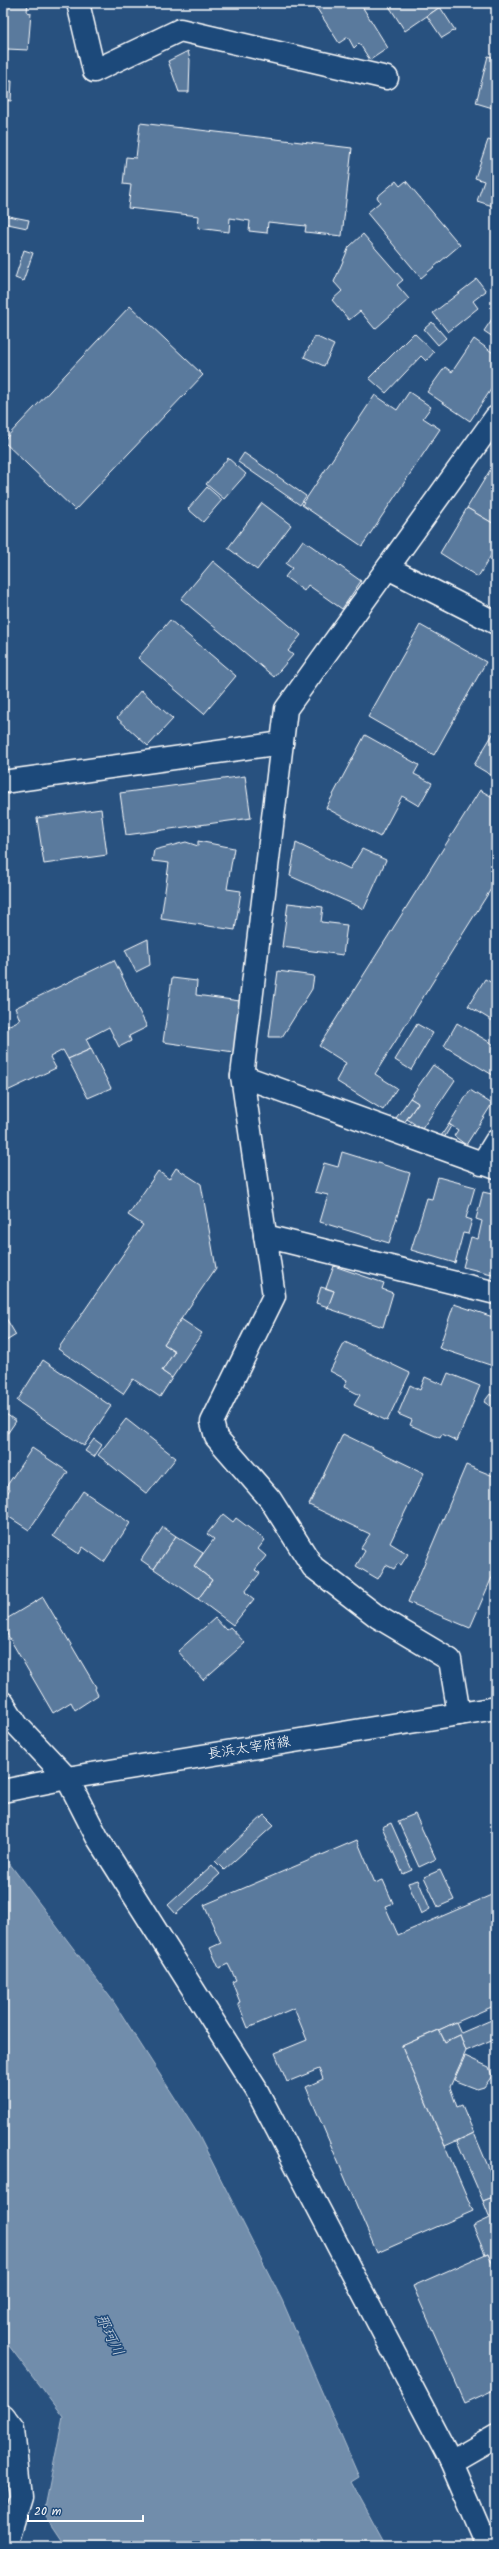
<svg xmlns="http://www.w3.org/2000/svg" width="499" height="2549" font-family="Kalam,'Klee One',sans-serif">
<rect width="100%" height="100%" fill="#28517f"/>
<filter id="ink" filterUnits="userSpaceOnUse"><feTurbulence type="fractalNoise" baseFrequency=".025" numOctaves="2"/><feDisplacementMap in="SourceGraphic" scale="8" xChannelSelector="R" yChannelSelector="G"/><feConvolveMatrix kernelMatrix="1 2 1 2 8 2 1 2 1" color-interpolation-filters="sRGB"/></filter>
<g filter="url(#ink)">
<polygon fill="#718dab" stroke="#aabbcd" points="3,1855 113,2001 198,2134 282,2300 359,2477 351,2482 386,2546 66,2546 44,2513 63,2417 3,2338"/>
<g fill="#5a7a9d" stroke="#fff">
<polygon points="3,3 28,3 27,12 31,13 28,50 7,49 6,59 3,59"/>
<polygon points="321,3 360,3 388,48 370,60 359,43 354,48 348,37 339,43 316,7"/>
<polygon points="387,3 438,3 440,7 405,31"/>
<polygon points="440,7 455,30 442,38 427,16"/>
<polygon points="188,51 190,60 189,92 179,92 168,61"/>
<polygon points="488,56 496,58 496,109 476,103"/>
<polygon points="3,81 12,81 11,101 3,100"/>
<polygon points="140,123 352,148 342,236 305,232 306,226 268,222 267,233 249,231 250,221 230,218 229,232 198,228 199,216 128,208 131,185 123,184 126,157 136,158"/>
<polygon points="488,140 496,142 496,207 477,201 484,181 475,178"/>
<polygon points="396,181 400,186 406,181 460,245 421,278 367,213 380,202 377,197"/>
<polygon points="3,215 29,220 27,228 3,223"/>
<polygon points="363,234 403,280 397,285 409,299 375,329 360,311 349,320 332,300 342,291 334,282 349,247"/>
<polygon points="24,250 33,253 23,281 15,278"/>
<polygon points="477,279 486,291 473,301 478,308 448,332 433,313"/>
<polygon points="130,306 203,375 75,510 3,441"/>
<polygon points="496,313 496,339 484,331"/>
<polygon points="432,322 446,338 438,345 424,329"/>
<polygon points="414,333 434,352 426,361 421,356 386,393 369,378"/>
<polygon points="315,336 334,345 324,366 304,357"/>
<polygon points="474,339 496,355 496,382 470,421 427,392 445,367 452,372"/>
<polygon points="409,392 431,407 423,418 440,429 362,546 302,505 375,395 397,410"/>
<polygon points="244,453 306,496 300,505 238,462"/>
<polygon points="228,458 246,474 224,499 206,484"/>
<polygon points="495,462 496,462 496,525 467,508"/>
<polygon points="207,487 222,500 203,522 188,509"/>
<polygon points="262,503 291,525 257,570 228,548"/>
<polygon points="467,508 496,525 496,547 478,577 440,553"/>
<polygon points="303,540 361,581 342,609 308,585 304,591 285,577 292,568 286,564"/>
<polygon points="213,561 301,635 288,651 293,655 274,677 181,599"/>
<polygon points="170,620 236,676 204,714 138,658"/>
<polygon points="420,625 486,662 434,755 368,717"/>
<polygon points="141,690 173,719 148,746 117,718"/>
<polygon points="496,729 496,778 474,765"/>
<polygon points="365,735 419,765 414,774 432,783 419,806 402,796 380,837 326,808"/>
<polygon points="245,776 251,818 126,835 120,793"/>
<polygon points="480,790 496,799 496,881 375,1074 397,1088 383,1110 336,1081 346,1063 319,1046"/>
<polygon points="101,809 107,855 44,864 37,818"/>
<polygon points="198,841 234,848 227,889 241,891 235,930 161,919 169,863 152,861 154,850 186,842 198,846"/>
<polygon points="296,843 350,869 362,849 386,860 364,909 290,876"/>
<polygon points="288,903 323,907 321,922 347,925 343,955 282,947"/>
<polygon points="148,939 150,965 136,972 125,950"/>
<polygon points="114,960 147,1027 129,1036 131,1041 119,1047 109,1027 86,1039 91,1049 68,1059 63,1050 50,1057 56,1068 3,1093 3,1028 20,1020 15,1008"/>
<polygon points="278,971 314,976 312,989 282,1037 269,1037"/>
<polygon points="172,978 197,981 196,995 240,1001 234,1052 163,1042"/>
<polygon points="485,979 496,985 496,1023 468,1006"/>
<polygon points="457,1023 496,1046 496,1077 444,1046"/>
<polygon points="417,1024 433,1033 411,1070 395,1060"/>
<polygon points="91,1049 111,1088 88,1098 68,1059"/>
<polygon points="433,1065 455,1080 422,1129 407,1119 418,1103 410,1098"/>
<polygon points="470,1090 492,1104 466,1145 454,1136 458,1130 449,1124"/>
<polygon points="410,1098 418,1103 404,1123 396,1118"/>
<polygon points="449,1124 451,1126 444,1138 441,1136"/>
<polygon points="342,1152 410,1173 389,1243 320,1222 328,1195 315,1192 324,1163 338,1167"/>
<polygon points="176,1168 201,1184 216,1268 164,1344 175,1351 162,1371 172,1378 160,1397 133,1379 123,1394 58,1349 143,1225 128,1215 158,1171 169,1179"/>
<polygon points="438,1177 475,1187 466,1218 472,1220 468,1234 463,1233 455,1263 411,1250 427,1198 432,1199"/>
<polygon points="483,1192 496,1195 496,1275 463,1267 471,1237 478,1239 482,1221 476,1219"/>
<polygon points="334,1266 384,1283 382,1289 393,1293 383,1327 327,1308 334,1291 326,1288"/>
<polygon points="321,1287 334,1291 328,1307 316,1303"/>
<polygon points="454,1304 496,1318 496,1367 439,1348"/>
<polygon points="3,1313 16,1335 3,1343"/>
<polygon points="181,1319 202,1333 172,1378 162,1371 175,1351 164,1344"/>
<polygon points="345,1342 410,1373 387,1421 354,1405 360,1395 344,1387 347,1380 330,1371"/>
<polygon points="43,1360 111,1406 84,1446 17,1401"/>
<polygon points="448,1373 480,1386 457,1441 442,1434 440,1438 410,1425 412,1420 398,1414 410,1385 420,1390 425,1377 443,1385"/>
<polygon points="490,1394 496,1399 493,1408 484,1402"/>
<polygon points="3,1412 16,1421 3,1440"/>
<polygon points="126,1419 176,1458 147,1494 98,1455"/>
<polygon points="343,1434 424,1473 390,1543 408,1554 401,1565 398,1563 394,1569 386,1565 378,1579 356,1566 365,1551 361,1548 370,1534 309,1505"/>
<polygon points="94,1439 102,1445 94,1457 85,1451"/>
<polygon points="32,1448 68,1472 29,1530 3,1513 3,1500 10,1489 6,1487"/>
<polygon points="466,1465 496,1477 496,1568 470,1628 408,1602"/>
<polygon points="83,1491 130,1523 104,1562 83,1547 79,1554 53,1536"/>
<polygon points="223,1514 233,1522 236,1518 265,1540 258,1549 266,1556 255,1570 260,1573 245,1592 254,1599 233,1625 198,1599 212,1580 194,1566 214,1539 207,1534"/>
<polygon points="163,1527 176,1536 154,1569 141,1560"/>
<polygon points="176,1536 203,1553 194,1566 212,1580 198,1599 154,1569"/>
<polygon points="43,1597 96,1687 95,1689 98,1695 75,1710 71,1702 53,1713 3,1627 3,1621"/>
<polygon points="215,1618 226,1630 230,1627 245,1643 203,1680 178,1651"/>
<polygon points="415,1814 436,1859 419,1867 398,1821"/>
<polygon points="264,1815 274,1825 224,1870 215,1861"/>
<polygon points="391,1823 412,1870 403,1874 382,1827"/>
<polygon points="357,1840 375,1883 383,1880 393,1903 385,1906 398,1935 496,1893 496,2005 402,2046 473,2211 377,2253 306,2087 323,2079 319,2069 287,2082 275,2053 307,2040 294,2008 248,2028 238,2003 240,2002 232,1982 236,1980 228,1964 219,1968 210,1948 221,1943 204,1905"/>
<polygon points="212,1865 220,1874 176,1914 168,1905"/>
<polygon points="440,1870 454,1900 438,1907 424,1877"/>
<polygon points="418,1880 430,1909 421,1914 408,1883"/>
<polygon points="496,2018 496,2038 466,2051 460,2035 445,2042 439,2030 456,2022 461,2033"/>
<polygon points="439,2030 445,2042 460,2035 466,2051 450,2087 457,2107 462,2105 474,2133 445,2146 402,2046"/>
<polygon points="465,2056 489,2067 492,2076 484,2087 477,2089 454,2080"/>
<polygon points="474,2133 496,2185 496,2196 483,2201 457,2141"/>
<polygon points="496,2196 496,2272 488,2253 485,2254 473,2226 490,2218 483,2201"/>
<polygon points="488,2253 496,2272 496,2389 465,2403 413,2286"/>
</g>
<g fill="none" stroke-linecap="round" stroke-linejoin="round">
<defs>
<g id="minor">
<polyline points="78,3 94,71 180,30 387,78"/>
<polyline points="388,568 496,623"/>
<polyline points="3,782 282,743"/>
<polyline points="242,1076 496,1168"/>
<polyline points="482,1164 496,1141"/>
<polyline points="265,1236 496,1293"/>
<polyline points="3,1703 17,1725 67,1778 97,1837 256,2089 451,2462 487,2546"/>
<polyline points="459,1714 450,1660 378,1617 313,1567 270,1499 216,1437 212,1422 274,1296 242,1076 286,709 496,417"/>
<polyline points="3,2416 13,2429 20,2497 5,2546"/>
<polyline points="451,2462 496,2436"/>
</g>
<polyline id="tertiary" points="3,1791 67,1778 496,1708"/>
</defs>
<use href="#minor" stroke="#fff" stroke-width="25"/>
<use href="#tertiary" stroke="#fff" stroke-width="25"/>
<use href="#minor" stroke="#1f4a7a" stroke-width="22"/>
<use href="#tertiary" stroke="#1f4a7a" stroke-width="22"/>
</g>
</g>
<g text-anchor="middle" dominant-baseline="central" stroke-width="3" stroke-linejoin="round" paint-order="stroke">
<g font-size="14" fill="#fff" stroke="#1f4a7a">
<text transform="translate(249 1748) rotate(-9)">長浜太宰府線</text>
</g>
<g font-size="15" font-style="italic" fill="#d4dde6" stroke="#1f4a7a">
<text transform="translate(109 2335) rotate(64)">那珂川</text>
</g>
</g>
<rect width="499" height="2549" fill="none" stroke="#1f4a7a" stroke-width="16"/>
<rect x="8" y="8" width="483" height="2533" fill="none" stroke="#fff" stroke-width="1.5" filter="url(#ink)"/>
<path d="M28 2515v6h115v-6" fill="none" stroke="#ffffff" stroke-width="2"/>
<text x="34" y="2515" font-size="12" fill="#ffffff" stroke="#1f4a7a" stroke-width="3" paint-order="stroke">20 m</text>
</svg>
